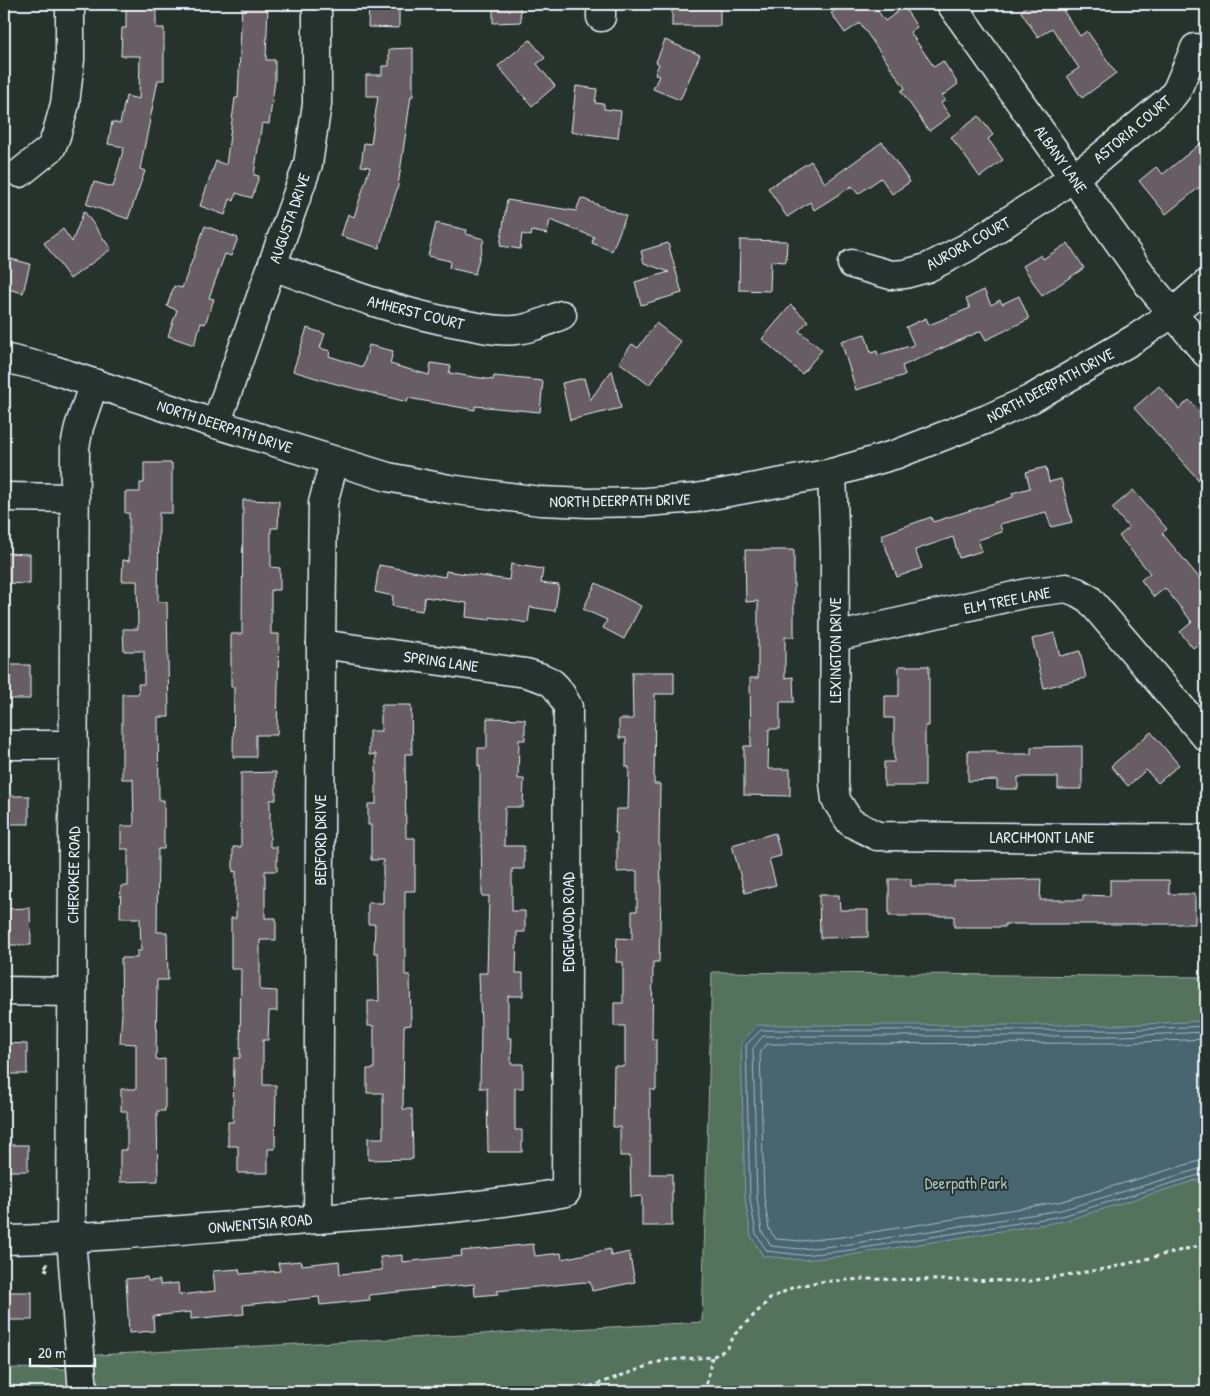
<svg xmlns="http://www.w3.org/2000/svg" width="1210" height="1396" font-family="'Patrick Hand',sans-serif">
<rect width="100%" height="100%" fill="#26332d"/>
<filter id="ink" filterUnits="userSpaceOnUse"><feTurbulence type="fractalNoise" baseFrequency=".02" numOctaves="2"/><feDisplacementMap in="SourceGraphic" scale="10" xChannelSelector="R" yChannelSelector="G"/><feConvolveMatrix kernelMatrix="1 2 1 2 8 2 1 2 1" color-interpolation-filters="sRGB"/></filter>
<g filter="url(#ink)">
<polygon fill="#55735c" stroke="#9eb2aa" points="712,972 1206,977 1206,1392 4,1392 4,1368 73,1369 97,1355 702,1322"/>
<polygon fill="#4a656f" stroke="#899da6" points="1206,1021 1206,1177 1064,1221 844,1256 801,1260 763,1256 751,1236 745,1199 741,1043 757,1025 1123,1025"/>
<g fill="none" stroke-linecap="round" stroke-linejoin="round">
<g stroke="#a9b9c1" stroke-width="1">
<polyline points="1206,1026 1123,1030 761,1030 746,1045 750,1199 756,1234 767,1251 801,1255 844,1251 1062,1216 1206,1173"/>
<polyline points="1206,1032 1123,1036 763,1036 753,1048 757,1198 762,1232 771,1246 801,1249 843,1245 1061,1210 1206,1167"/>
<polyline points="1206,1039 1123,1043 767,1044 760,1051 764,1197 769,1229 776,1239 801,1241 842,1237 1059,1202 1206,1159"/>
</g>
</g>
<g fill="#675d62" stroke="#e8f1f8">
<polygon points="126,4 156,4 156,28 164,28 164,80 158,80 140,169 145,171 128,219 86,204 94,182 113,187 124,147 108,144 112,122 120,124 126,96 139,99 140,56 121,56 122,28 126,28"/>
<polygon points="242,4 268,4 266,60 275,60 275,80 269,124 262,123 254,175 259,176 252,198 236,193 234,201 230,199 225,215 200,206 216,161 226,165 235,98 238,98"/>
<polygon points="369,4 399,4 399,28 368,27"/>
<polygon points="493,4 520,4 521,22 493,23"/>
<rect x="672" y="4" width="48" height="22"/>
<polygon points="844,4 873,4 885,21 904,7 917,27 910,32 934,67 943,61 958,84 942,96 945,100 941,103 950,116 929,131 901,91 905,88 860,23 845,33 831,13"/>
<polygon points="1027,4 1059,4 1080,36 1087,31 1116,73 1082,98 1067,76 1079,68 1052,28 1038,37 1021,12"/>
<polygon points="530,40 545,58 537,64 555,86 532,106 498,66"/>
<polygon points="665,40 700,55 680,100 653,89 659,76 655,74 659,64 656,62"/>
<polygon points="413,48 413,96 411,96 398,186 379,248 341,236 348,214 354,217 370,167 361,166 364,143 371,144 378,96 366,96 366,75 382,75 382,66 389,66 389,49"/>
<polygon points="576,86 597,89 595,103 604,104 604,109 621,111 618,138 571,132"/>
<polygon points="979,116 993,135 988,139 1003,160 980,177 951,137"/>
<polygon points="1206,139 1206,182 1166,214 1139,181 1156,167 1163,174"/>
<polygon points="882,142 910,182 892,194 881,178 858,194 852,186 814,210 810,202 787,217 768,188 811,161 825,183"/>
<polygon points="581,198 626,216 612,251 592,243 594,237 550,220 547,234 532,231 531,236 522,234 520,249 500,246 507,200 576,211"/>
<polygon points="84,211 111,249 70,279 44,243 63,229 72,242"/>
<polygon points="436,223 467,230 466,234 484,239 475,274 449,268 450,261 428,256"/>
<polygon points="205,226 238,238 231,256 225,254 209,298 214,299 205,324 201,323 194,345 168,336 177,310 167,306 174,286 182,288"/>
<polygon points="740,240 787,241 786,262 771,261 770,291 739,290"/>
<polygon points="668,243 682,293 641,305 635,282 669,272 644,263 641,251"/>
<polygon points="1068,243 1084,268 1042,296 1023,266 1041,255 1043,259"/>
<polygon points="4,257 30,264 23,293 4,288"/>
<polygon points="984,290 991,305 1000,300 1002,304 1019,296 1029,319 986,340 981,331 902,366 905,375 856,390 841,341 865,334 871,353 877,351 878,355 914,345 906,327 926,318 929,325 970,308 966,299"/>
<polygon points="791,305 808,321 799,331 822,350 802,374 762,339"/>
<polygon points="656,323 681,342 649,385 619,362 632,344 638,348"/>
<polygon points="307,328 325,334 320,348 330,351 329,356 363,367 369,345 393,351 390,364 429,375 431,363 451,366 449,373 493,380 494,376 543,381 540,412 475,406 475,410 408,398 407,402 329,382 293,371"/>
<polygon points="612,370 621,408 570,420 562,383 584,378 590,400"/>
<polygon points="1159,386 1179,409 1189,400 1206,419 1206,488 1134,408"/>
<polygon points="144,463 172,463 172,513 159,513 158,602 167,602 169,717 158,717 159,800 164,800 164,849 158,849 157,932 167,932 168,980 157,980 156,1060 165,1059 165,1111 157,1111 158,1181 120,1182 120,1150 127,1150 127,1111 121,1111 121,1089 136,1089 136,1044 120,1043 122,1013 121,958 137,958 137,951 141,951 140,918 120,918 121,886 128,886 128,849 121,849 121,826 134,826 133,779 122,779 122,694 139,694 138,684 144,684 144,651 124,651 123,629 138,629 137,581 122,581 123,560 129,561 129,513 125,513 125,492 140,492 140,483 144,483"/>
<polygon points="1046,467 1049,482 1061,479 1072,522 1051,527 1046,512 1000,524 1002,532 978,540 982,551 959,558 953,537 915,550 922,568 897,577 881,535 931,517 933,522 1013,497 1012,493 1030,488 1026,472"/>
<polygon points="1133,490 1167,529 1162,533 1206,586 1206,638 1193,648 1180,632 1192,622 1165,588 1154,597 1141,580 1150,573 1119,536 1129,528 1112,508"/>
<polygon points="243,500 279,501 278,528 271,528 271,567 280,568 280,590 271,590 271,634 279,634 277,735 256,735 256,757 233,757 234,687 231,687 231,634 242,634"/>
<polygon points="745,550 794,550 794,637 785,637 785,678 793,677 794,702 780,702 780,729 769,729 768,769 790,769 790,796 744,795 744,746 751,746 750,678 758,678 758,601 746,602"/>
<polygon points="4,553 30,554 30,584 4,583"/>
<polygon points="511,564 543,569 541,583 559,585 555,611 530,607 528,623 490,617 490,620 466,617 467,603 425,597 422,611 392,606 393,596 375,592 379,565 445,577 446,571 509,580"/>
<polygon points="596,583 641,606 624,639 603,628 607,620 583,609"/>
<polygon points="1054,633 1060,656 1080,651 1086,678 1044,688 1032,639"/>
<polygon points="4,665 30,665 30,699 6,699 6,692 4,692"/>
<polygon points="899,666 929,666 929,726 925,726 925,786 884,786 884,762 894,762 894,718 885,718 885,696 899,696"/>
<polygon points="632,672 674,672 674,694 655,694 654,784 660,784 659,844 660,844 661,895 659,962 653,962 652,1039 656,1039 656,1090 650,1090 650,1174 672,1174 672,1226 642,1226 642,1196 631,1197 630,1156 620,1156 620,1127 613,1127 614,1066 625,1066 625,1026 614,1026 614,1003 623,1003 623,962 616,962 617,938 632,939 632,911 637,911 637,871 617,872 617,833 615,833 616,809 628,809 629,767 626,767 626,738 619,738 619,719 633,719"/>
<polygon points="381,705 411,705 412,754 405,754 406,838 415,838 415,891 405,891 405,975 410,975 411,1025 404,1026 403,1109 412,1109 413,1159 368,1160 368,1138 383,1138 383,1093 367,1093 367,1069 374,1069 374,1026 368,1026 368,1001 379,1001 378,953 374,953 375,924 368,924 368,903 383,903 383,860 371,860 371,825 368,825 368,804 376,804 376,754 369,755 369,731 381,731"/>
<polygon points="487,718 525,719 525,740 519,740 518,779 524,779 523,807 505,807 504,846 524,846 524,869 512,869 512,911 525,911 525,932 517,932 516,973 523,973 523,996 508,996 508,1038 512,1038 511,1064 523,1064 523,1088 515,1088 515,1130 522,1130 522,1152 488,1152 487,1088 480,1088 481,1026 479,973 487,973 489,896 482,896 481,831 480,831 480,766 478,766 478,748 487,748"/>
<polygon points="1151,732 1179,765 1158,783 1146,770 1128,786 1111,766"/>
<polygon points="1082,746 1082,789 1058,789 1058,777 1018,777 1018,789 997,789 997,780 968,781 968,751 997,751 997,754 1031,754 1031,747"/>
<polygon points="276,772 276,800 270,800 270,847 277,847 277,871 265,871 265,918 276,918 276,940 260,940 260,990 277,991 277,1011 269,1011 268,1040 263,1040 263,1085 276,1085 275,1149 268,1149 268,1173 238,1173 238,1146 228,1146 228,1122 233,1122 234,1058 240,1058 241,969 231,969 231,918 236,918 236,871 233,872 233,847 241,847 241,773"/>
<rect x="4" y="796" width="25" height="28"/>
<polygon points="775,833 781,856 769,859 776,885 745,893 732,845"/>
<polygon points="889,879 911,879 911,886 954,886 954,881 1041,879 1040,900 1083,900 1083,895 1110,896 1110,880 1169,880 1169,894 1195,894 1195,924 1005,924 1005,927 954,927 954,916 889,916"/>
<polygon points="819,895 839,895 840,910 868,910 868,937 820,938"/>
<polygon points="30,908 31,945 6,945 6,939 4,939 4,909"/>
<polygon points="4,1043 27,1044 27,1074 4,1074"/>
<rect x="4" y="1145" width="24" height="26"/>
<polygon points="533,1244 535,1256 561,1253 562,1259 610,1249 611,1256 629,1252 635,1282 592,1291 590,1282 585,1283 585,1282 497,1291 498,1294 475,1296 474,1284 369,1295 370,1300 320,1305 319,1297 243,1305 244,1314 191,1319 191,1312 153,1316 154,1331 129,1333 126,1279 147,1277 148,1281 160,1280 160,1285 178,1283 179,1295 215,1291 213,1271 239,1269 240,1274 280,1271 278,1263 301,1261 302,1265 339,1261 340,1274 382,1270 380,1257 402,1255 402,1262 462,1256 461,1251"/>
<rect x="4" y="1292" width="28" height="28"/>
</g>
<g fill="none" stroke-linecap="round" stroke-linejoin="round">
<defs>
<g id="minor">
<polyline points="601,4 601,17"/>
<polyline points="951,4 1149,285 1206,353"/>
<polyline points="20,173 51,148 56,136 65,104 70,60 70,4"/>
<polyline points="852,264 891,275 905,274 927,268 966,248 1046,197 1097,160 1170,99 1177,90 1195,48"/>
<path d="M273 266C335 289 397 313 462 324 479 327 497 332 515 330 531 329 547 321 562 315"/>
<polyline points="4,358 51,369 216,424 388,477 449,489 540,501 588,503 647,502 696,498 832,473 897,454 987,419 1031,399 1136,338 1173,313 1206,284"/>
<polyline points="216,424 308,164 317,104 317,4"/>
<polyline points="832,473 835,551 834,783 836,800 850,822 877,836 1206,839"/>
<polyline points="4,497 75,498"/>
<polyline points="835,637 1027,593 1066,588 1077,592 1089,599 1206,737"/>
<polyline points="4,745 74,745"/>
<polyline points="4,991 72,992"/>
<polyline points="318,1219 321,644 323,503 334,462"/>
<path d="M4 1240C101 1238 198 1228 295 1221 386 1213 477 1209 566 1192L568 707C555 682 554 681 526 673L321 644"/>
<polyline points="83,1392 71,1238 75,447 79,427 94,383"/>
</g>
</defs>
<use href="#minor" stroke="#e8f1f8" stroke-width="31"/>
<g stroke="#e8f1f8" stroke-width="3" stroke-dasharray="4 4" stroke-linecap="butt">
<polyline points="48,1264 43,1268 49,1271"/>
<polyline points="575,1392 665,1360 712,1357 727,1349 735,1334 771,1298 794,1287 818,1282 863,1279 1030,1281 1110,1268 1206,1244"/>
<polyline points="705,1392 712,1357"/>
</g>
<use href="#minor" stroke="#26332d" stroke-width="28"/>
</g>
</g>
<g text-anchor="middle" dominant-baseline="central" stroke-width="4" stroke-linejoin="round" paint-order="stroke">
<g font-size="16" fill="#e8f1f8" stroke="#26332d">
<text transform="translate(1132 129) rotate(-40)">ASTORIA COURT</text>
<text transform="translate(1061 159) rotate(55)">ALBANY LANE</text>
<text transform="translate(289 218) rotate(-71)">AUGUSTA DRIVE</text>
<text transform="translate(968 243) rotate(-29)">AURORA COURT</text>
<text transform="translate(416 312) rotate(14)">AMHERST COURT</text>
<text transform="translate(1050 385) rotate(-28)">NORTH DEERPATH DRIVE</text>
<text transform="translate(225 426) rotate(18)">NORTH DEERPATH DRIVE</text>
<text transform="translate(620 500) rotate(-1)">NORTH DEERPATH DRIVE</text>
<text transform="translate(1007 600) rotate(-11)">ELM TREE LANE</text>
<text transform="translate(835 650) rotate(-90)">LEXINGTON DRIVE</text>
<text transform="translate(441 661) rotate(8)">SPRING LANE</text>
<text x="1042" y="837">LARCHMONT LANE</text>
<text transform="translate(320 840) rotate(-90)">BEDFORD DRIVE</text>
<text transform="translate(73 875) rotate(-89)">CHEROKEE ROAD</text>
<text transform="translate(568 922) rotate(-90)">EDGEWOOD ROAD</text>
<text transform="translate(260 1223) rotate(-5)">ONWENTSIA ROAD</text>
</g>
<g font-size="16" fill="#adbfba" stroke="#26332d">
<text x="966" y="1183">Deerpath Park</text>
</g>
</g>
<rect width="1210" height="1396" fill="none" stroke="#26332d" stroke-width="20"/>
<rect x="10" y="10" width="1190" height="1376" fill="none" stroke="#e8f1f8" stroke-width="2" filter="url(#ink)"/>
<path d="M30 1358v8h65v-8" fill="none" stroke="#e8f1f8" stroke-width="2.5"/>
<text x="38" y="1358" font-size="15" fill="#e8f1f8" stroke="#26332d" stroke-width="4" paint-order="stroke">20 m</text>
</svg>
